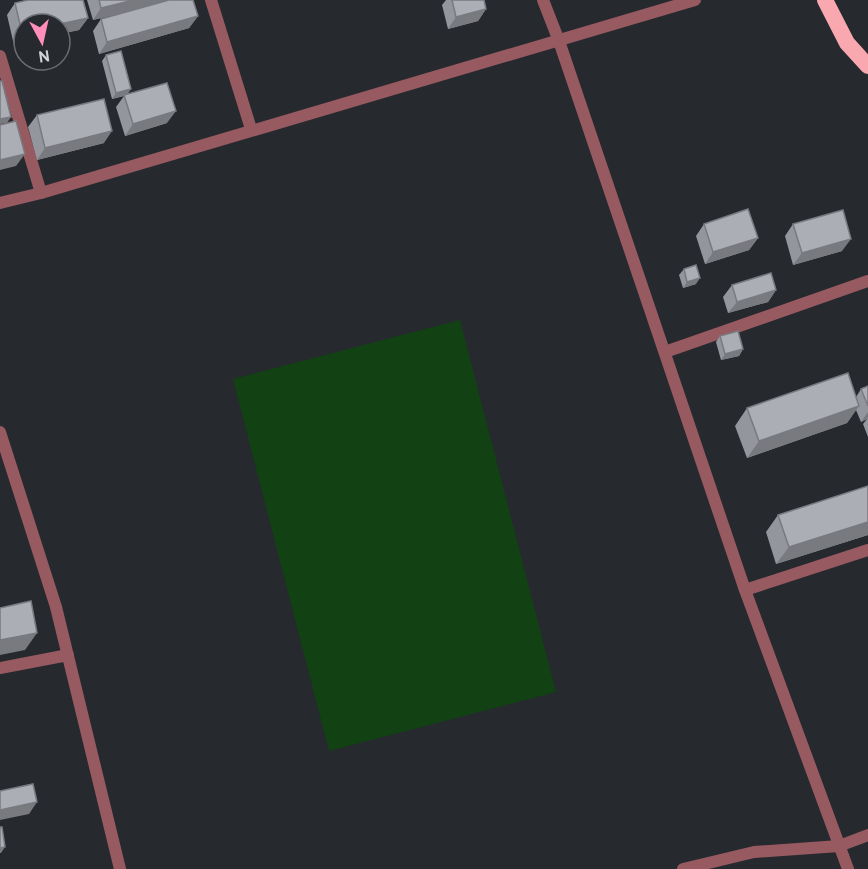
<svg xmlns="http://www.w3.org/2000/svg" width="868" height="869" font-family="Overpass,sans-serif">
<rect width="100%" height="100%" fill="#26292e"/>
<polygon fill="#124214" points="460,320 556,692 329,751 233,379"/>
<g fill="none" stroke-linecap="round" stroke-linejoin="round">
<g stroke="#985a61" stroke-width="12">
<polyline points="211,0 251,129"/>
<polyline points="543,0 559,41 745,590 848,869"/>
<polyline points="0,56 41,193"/>
<polyline points="0,203 41,193 695,0"/>
<polyline points="665,352 868,281"/>
<polyline points="0,432 56,607 120,869"/>
<polyline points="745,590 868,550"/>
<polyline points="0,668 68,655"/>
<polyline points="683,869 754,852 839,846 868,835"/>
</g>
<polyline stroke="#f9a8b0" stroke-width="16" points="825,0 847,43 868,66"/>
</g>
<g fill="#93969c">
<polygon points="87,0 167,0 166,1 198,16 189,28 99,54 93,31 101,19 146,7 93,20"/>
<polygon points="446,0 484,0 486,9 478,21 448,29 442,5"/>
<polygon points="15,3 88,18 79,30 60,34 60,24 24,43 14,45 7,15"/>
<polygon points="106,55 128,94 167,123 125,136 116,107 124,96 112,99 102,61"/>
<polygon points="37,115 104,143 37,160 28,127"/>
<polygon points="704,224 758,238 749,250 705,264 696,236"/>
<polygon points="793,224 842,251 793,265 785,236"/>
<polygon points="684,269 696,284 683,288 679,275"/>
<polygon points="732,285 776,290 768,302 728,313 723,297"/>
<polygon points="720,336 743,349 739,356 721,360 716,342"/>
<polygon points="868,386 868,437 863,424 867,419 861,422 856,410 847,423 747,458 735,426 747,408 856,397 861,389"/>
<polygon points="868,486 868,535 776,564 766,532 778,515"/>
</g>
<g fill="#787a7f">
<polygon points="134,0 167,0 166,2 93,20 101,8"/>
<polygon points="486,9 478,21 448,29 456,17"/>
<polygon points="198,16 189,28 99,54 107,42"/>
<polygon points="88,18 79,30 60,34 60,24"/>
<polygon points="22,33 24,33 24,43 14,45"/>
<polygon points="131,89 127,95 112,99 116,93"/>
<polygon points="176,111 167,123 125,136 133,124"/>
<polygon points="11,117 7,123 0,124 0,119"/>
<polygon points="112,131 104,143 37,160 45,148"/>
<polygon points="25,154 16,166 0,170 0,160"/>
<polygon points="758,238 749,250 705,264 713,252"/>
<polygon points="851,239 842,251 793,265 802,253"/>
<polygon points="700,278 696,284 683,288 687,282"/>
<polygon points="776,290 768,302 728,313 737,302"/>
<polygon points="743,349 739,356 721,360 725,354"/>
<polygon points="859,406 847,423 747,458 759,441"/>
<polygon points="868,412 868,417 867,419 861,422"/>
<polygon points="868,522 868,535 776,564 789,547"/>
<polygon points="37,633 25,650 0,655 0,640"/>
<polygon points="37,802 29,814 0,820 0,810"/>
<polygon points="5,847 1,853 0,853 0,848"/>
</g>
<g fill="#abafb5" stroke="#787a7f" stroke-width="1.5">
<polygon points="28,0 83,0 88,18 60,24 24,24 24,33 22,33 15,3"/>
<polygon points="99,0 134,0 101,8"/>
<polygon points="169,0 193,0 198,16 107,42 101,19"/>
<polygon points="452,0 484,0 486,9 456,17"/>
<polygon points="121,51 131,89 116,93 106,55"/>
<polygon points="0,81 2,81 11,117 0,119"/>
<polygon points="167,83 176,111 133,124 124,95"/>
<polygon points="104,99 112,131 45,148 37,115"/>
<polygon points="16,121 25,154 0,160 0,125"/>
<polygon points="748,209 758,238 713,252 704,224"/>
<polygon points="843,210 851,239 802,253 793,224"/>
<polygon points="696,265 700,278 687,282 684,269"/>
<polygon points="771,273 776,290 737,302 732,285"/>
<polygon points="738,331 743,349 725,354 720,336"/>
<polygon points="848,373 859,406 759,441 747,408"/>
<polygon points="868,386 868,406 861,389"/>
<polygon points="868,486 868,522 789,547 778,515"/>
<polygon points="31,601 37,633 0,640 0,608"/>
<polygon points="33,784 37,802 0,810 0,791"/>
<polygon points="0,827 2,827 5,847 0,848"/>
</g>
<g transform="translate(42 42) rotate(172)"><circle r="28" fill="#26292e" stroke="#6a6d71" stroke-width="1.5"/>
<path d="M0-4.5L10 22L0 15L-10 22Z" fill="#ff8eba"/>
<text y="-9" font-size="16" font-weight="bold" text-anchor="middle" fill="#d1d3d6">N</text>
</g>
</svg>
